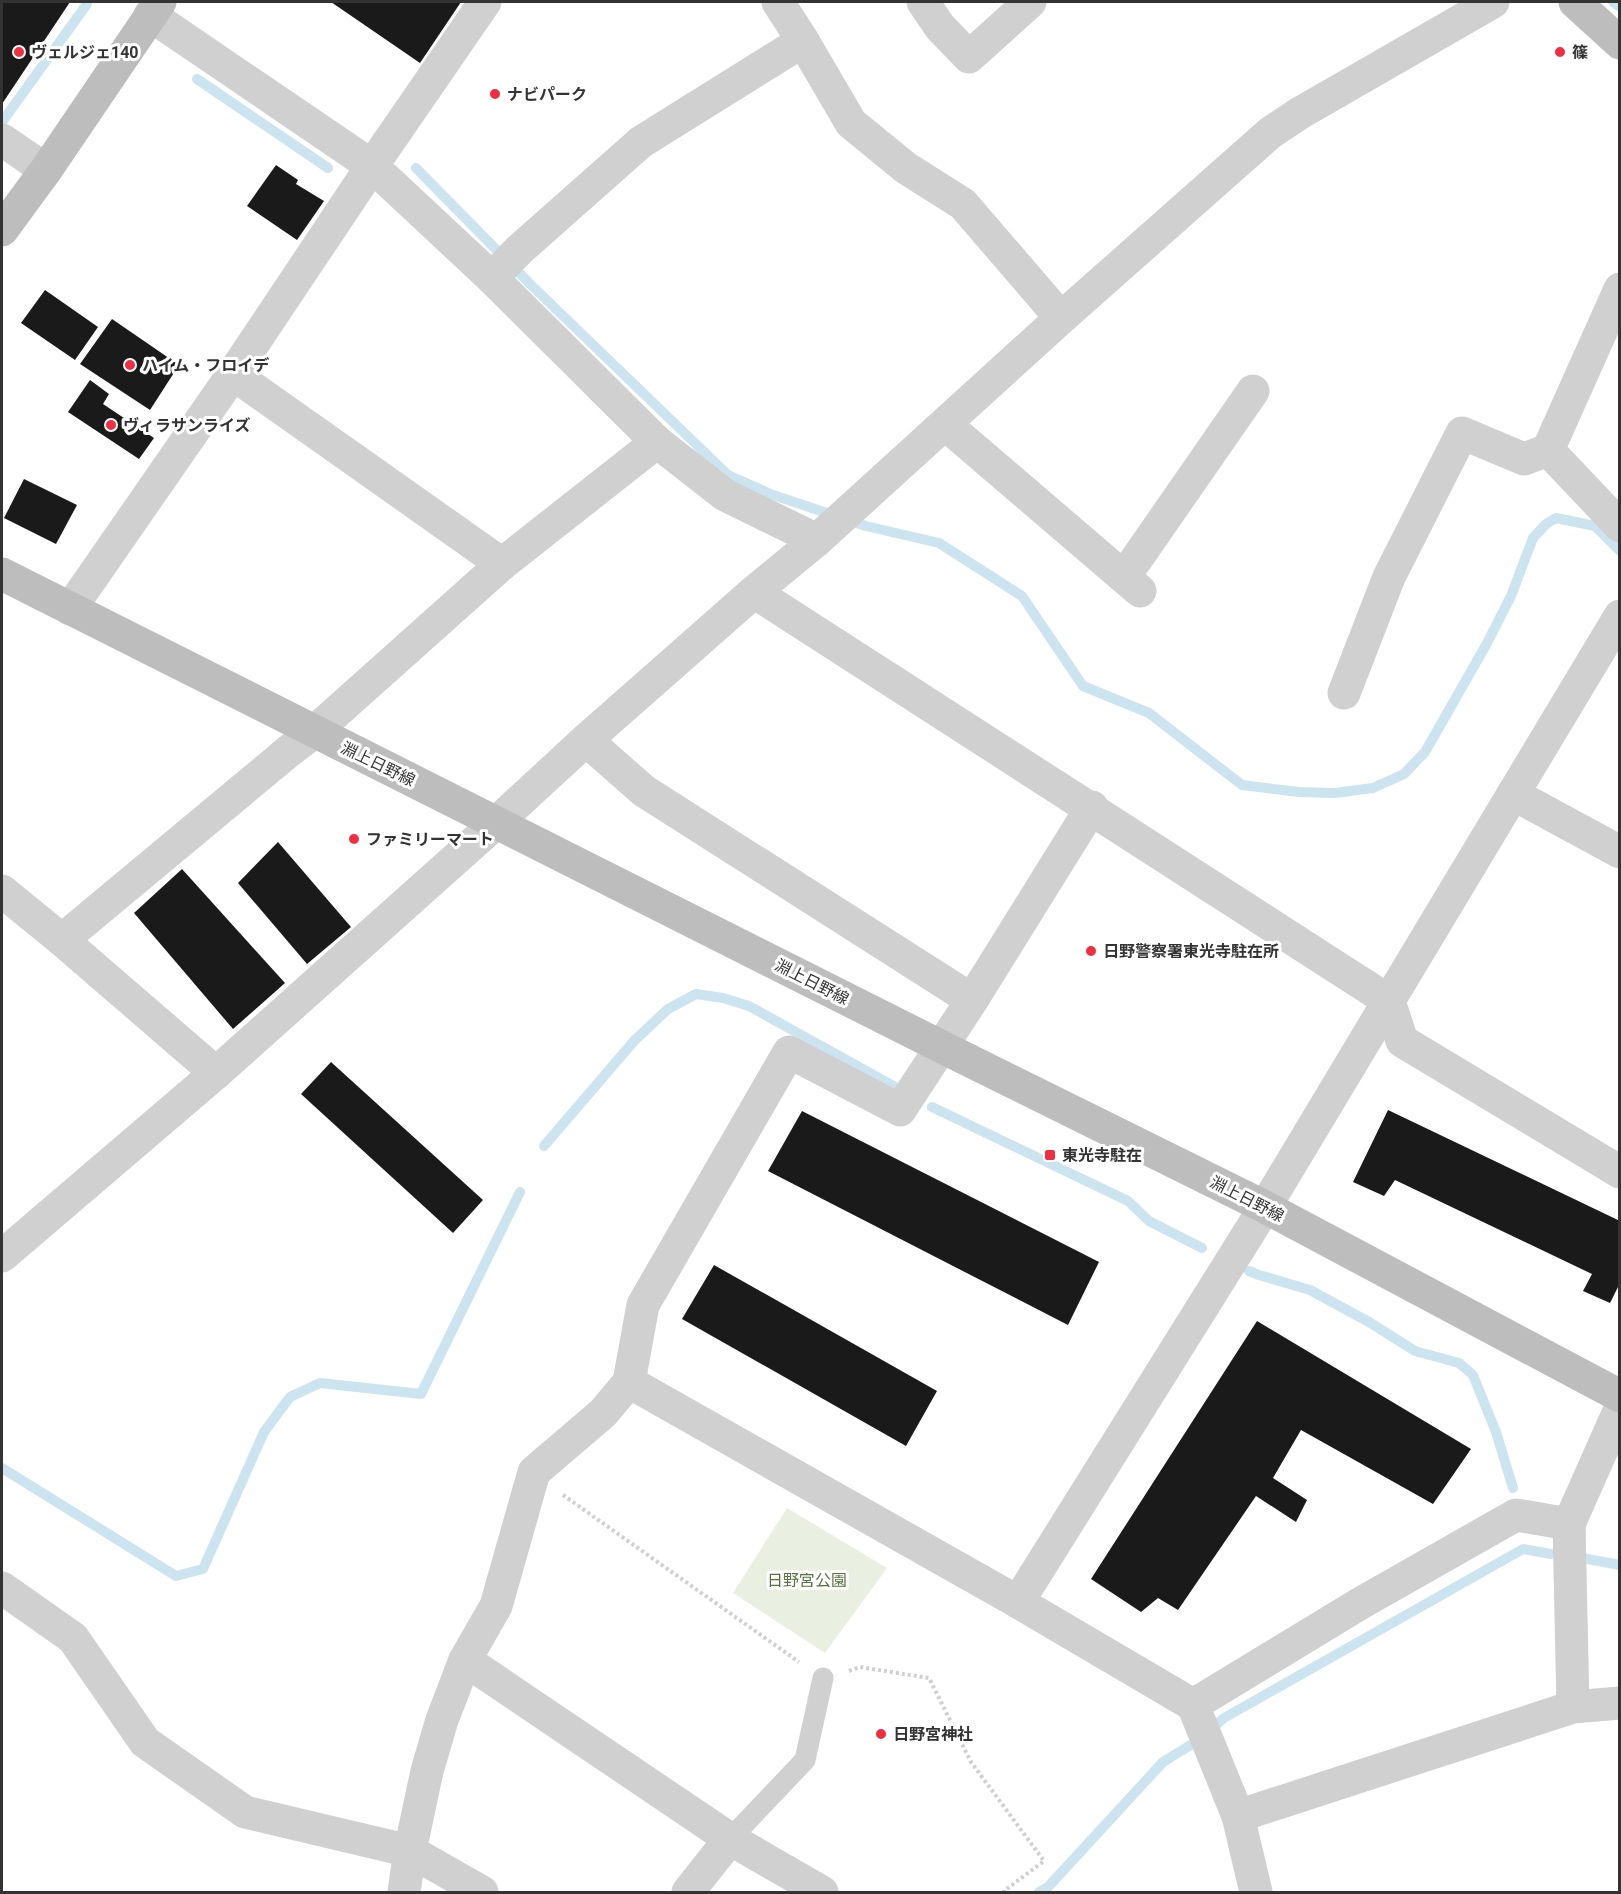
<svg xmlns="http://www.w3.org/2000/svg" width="1621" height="1894" font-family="Roboto,'Noto Sans JP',sans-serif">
<rect width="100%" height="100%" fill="#fff"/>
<polygon fill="#e9f0e1" points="787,1508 887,1568 825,1653 733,1593"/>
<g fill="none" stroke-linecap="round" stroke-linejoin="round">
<g stroke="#cce3f0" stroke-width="10">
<polyline points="1613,2 1620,7"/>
<polyline points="197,79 328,168"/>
<polyline points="2,122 87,4"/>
<polyline points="416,168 531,285 728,475 773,495 866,526 939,543 1022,596 1083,686 1149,713 1242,785 1299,792 1335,793 1373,788 1404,774 1425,752 1486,645 1511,596 1533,538 1546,524 1556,518 1595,526 1620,551"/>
<polyline points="932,1107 1128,1201 1149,1221 1202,1248"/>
<polyline points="544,1146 634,1041 668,1009 696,994 723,998 749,1006 899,1089"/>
<polyline points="1249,1271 1259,1275 1310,1290 1369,1322 1415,1351 1459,1363 1473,1375 1496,1432 1513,1488"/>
<polyline points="2,1468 176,1576 203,1569 264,1432 290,1397 320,1383 421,1394 520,1192"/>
<polyline points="1582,1558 1620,1565"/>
<polyline points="1039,1892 1048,1887 1163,1762 1197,1741 1224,1718 1523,1549 1551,1554"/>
</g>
</g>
<g fill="#1a1a1a">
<polygon points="2,2 70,2 2,104"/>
<polygon points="331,2 461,2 420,63"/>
<polygon points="276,165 298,180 296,184 324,201 297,240 247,206"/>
<polygon points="45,290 98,327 75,360 21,323"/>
<polygon points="112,319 179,365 150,410 80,364"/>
<polygon points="90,380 109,394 103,404 154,438 139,459 68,412"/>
<polygon points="24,479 77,505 56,544 4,518"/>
<polygon points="278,842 351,927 307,964 238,883"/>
<polygon points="182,869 285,983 233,1029 134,913"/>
<polygon points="331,1062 483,1200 453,1233 301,1094"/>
<polygon points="1388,1110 1620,1221 1620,1283 1610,1303 1583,1291 1592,1274 1395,1180 1384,1196 1353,1182"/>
<polygon points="802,1111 1099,1262 1068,1325 768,1171"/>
<polygon points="714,1265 937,1391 906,1446 682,1319"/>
<polygon points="1257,1321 1471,1449 1433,1504 1301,1430 1273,1478 1307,1500 1296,1522 1256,1496 1178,1610 1158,1598 1141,1612 1091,1579"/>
</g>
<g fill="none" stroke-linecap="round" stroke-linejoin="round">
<g stroke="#d0d0d0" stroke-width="4" stroke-dasharray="3 3" stroke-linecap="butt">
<polyline points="563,1495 799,1662"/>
<polyline points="849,1671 860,1667 929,1678 971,1762 1044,1861 1004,1891 1005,1892"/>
</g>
<polyline stroke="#d0d0d0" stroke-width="21" points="730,1839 805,1760 823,1678"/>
<g stroke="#d0d0d0" stroke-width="33">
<polyline points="923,2 940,27 969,57 1030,2"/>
<polyline points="150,15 372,166 492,278 657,442 725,495 817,540"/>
<polyline points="803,41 851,123 906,168 963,204 1061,318"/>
<polyline points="2,140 46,170"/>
<polyline points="492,278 519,250 641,142 803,41 778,2"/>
<polyline points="1620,289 1548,450 1620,526"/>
<polyline points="233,374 502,564"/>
<polyline points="945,424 1140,591"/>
<polyline points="1124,577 1253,391"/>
<path d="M754 592C966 727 1178 863 1389 1001L1402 1041 1620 1172"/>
<polyline points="70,609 233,374 372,166 485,2"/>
<polyline points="1344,693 1389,577 1462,433 1524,459 1548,450"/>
<polyline points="586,740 644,791 972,1000"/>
<polyline points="1513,794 1620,852"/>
<polyline points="2,891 62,940 216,1073"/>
<polyline points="62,940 289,751 314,732 502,564 657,442"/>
<polyline points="2,1256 216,1073 497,822 586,740 754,592 817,540 1061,318 1270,133 1300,113 1493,2"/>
<polyline points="629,1382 1018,1602 1193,1705 1361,1603 1516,1515 1569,1524 1620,1409"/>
<polyline points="1569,1524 1573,1707"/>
<polyline points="2,1588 73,1638 145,1742 245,1812 410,1851 482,1892"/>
<polyline points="1018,1602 1265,1207 1620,616"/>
<polyline points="465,1660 730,1839 822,1892"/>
<polyline points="1193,1705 1238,1816 1256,1892"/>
<polyline points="1238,1816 1573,1707 1620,1703"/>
<polyline points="404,1892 410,1851 427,1771 442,1720 465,1660 496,1606 534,1472 603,1413 629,1382 643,1305 789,1052 900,1110 972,1000 1092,807"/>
<polyline points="688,1892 730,1839"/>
</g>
<g stroke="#bdbdbd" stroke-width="33">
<polyline points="1575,2 1620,43"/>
<polyline points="2,230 46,170 160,2"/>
<polyline points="2,574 942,1047 1265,1207 1620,1396"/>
</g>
</g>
<g fill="#f12e41" stroke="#fff" stroke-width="2">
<circle cx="19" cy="52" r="6"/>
<circle cx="1560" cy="52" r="6"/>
<circle cx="495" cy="94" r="6"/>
<circle cx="130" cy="365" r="6"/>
<circle cx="111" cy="425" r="6"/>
<circle cx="354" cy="839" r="6"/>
<circle cx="1091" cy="951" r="6"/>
<rect x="1044" y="1149" width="12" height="12" rx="3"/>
<circle cx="881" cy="1734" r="6"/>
</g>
<g text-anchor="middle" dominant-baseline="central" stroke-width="6" stroke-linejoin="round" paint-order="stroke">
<g font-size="16" font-weight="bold" fill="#333" stroke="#fff" text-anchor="start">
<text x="31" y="52">ヴェルジェ140</text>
<text x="1572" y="52">篠</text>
<text x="507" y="94">ナビパーク</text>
<text x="142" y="365">ハイム・フロイデ</text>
<text x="123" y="425">ヴィラサンライズ</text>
<text x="366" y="839">ファミリーマート</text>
<text x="1103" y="951">日野警察署東光寺駐在所</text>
<text x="1062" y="1155">東光寺駐在</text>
<text x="893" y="1734">日野宮神社</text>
</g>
<g font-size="16" fill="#333" stroke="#fff">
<text transform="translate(378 764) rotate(26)">淵上日野線</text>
<text transform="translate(812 982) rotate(27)">淵上日野線</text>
<text transform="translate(1247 1199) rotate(27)">淵上日野線</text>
</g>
<g font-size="16" fill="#57723c" stroke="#fff">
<text x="807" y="1580">日野宮公園</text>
</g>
</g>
<rect width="1621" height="1894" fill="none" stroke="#333333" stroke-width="6"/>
</svg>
